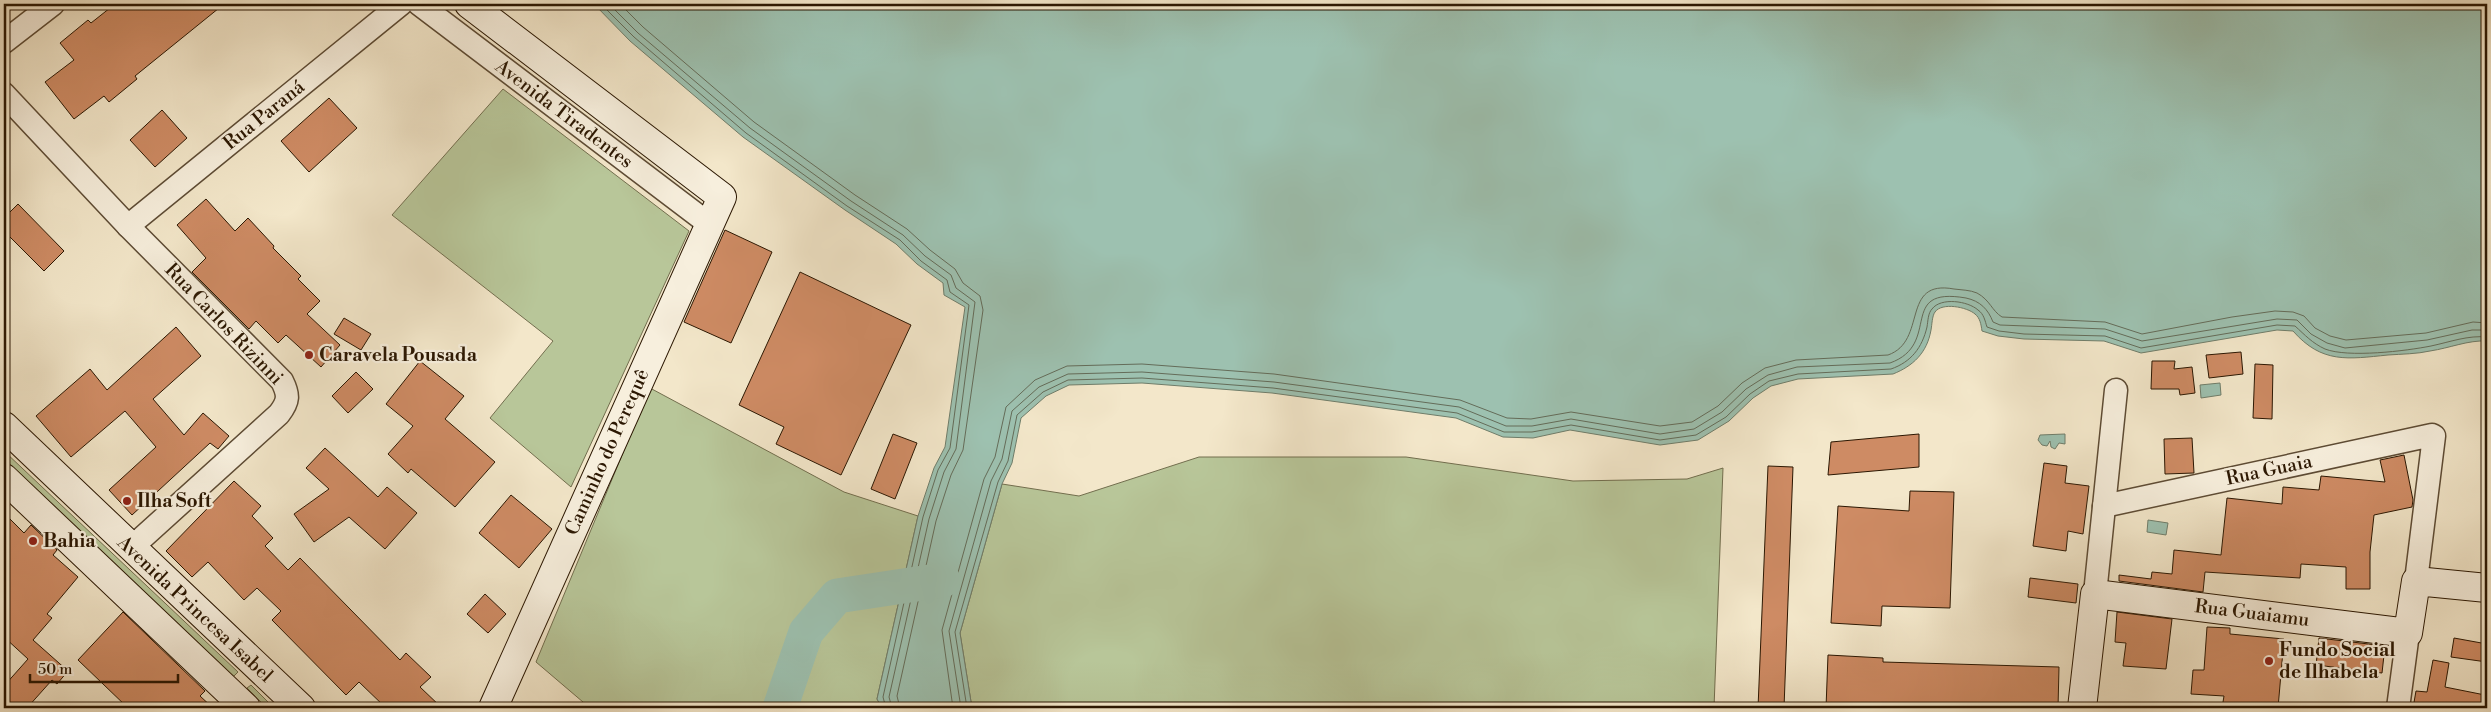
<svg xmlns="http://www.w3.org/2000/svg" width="2491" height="712" font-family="'Libre Bodoni',serif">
<rect width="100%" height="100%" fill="#f3e7ca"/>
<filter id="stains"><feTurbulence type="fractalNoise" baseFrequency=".004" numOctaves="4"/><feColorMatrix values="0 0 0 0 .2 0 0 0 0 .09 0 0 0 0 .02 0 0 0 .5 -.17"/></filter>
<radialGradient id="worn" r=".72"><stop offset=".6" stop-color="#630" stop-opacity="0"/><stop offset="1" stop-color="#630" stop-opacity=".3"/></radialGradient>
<g fill="#b8c699" stroke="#726e4e">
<polygon points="503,89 689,231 571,487 490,418 553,341 392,215"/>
<polygon points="650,388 844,492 918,516 877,699 882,708 590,708 536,662"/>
<polygon points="4,451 238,672 233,677 4,459"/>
<polygon points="1199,457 1406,457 1573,481 1687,479 1723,468 1714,708 972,708 960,633 1002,484 1079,496"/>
<polygon points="251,685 274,708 267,708 247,688"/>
</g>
<g fill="#9dc1b0" stroke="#6f7d6a">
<path d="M594 4H2487V341C2468 340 2450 348 2430 351 2417 354 2402 354 2388 355 2348 359 2322 364 2293 331L2277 330 2141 353 2104 341 2024 339 1998 336 1982 331C1981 324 1980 318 1975 314 1967 307 1942 302 1935 312 1932 316 1932 325 1931 330 1927 353 1913 366 1893 374L1798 379 1771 386 1753 398 1729 421 1698 440 1660 445 1570 430 1533 438 1503 437 1456 418 1272 393 1142 383 1069 385 1046 396 1021 418 1012 463 1002 484 960 633 972 708H882L877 699 918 516 934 468 945 447 965 307 944 295 943 283 917 264 896 244 845 210 743 137 630 41Z"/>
<polygon points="2220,383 2221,395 2201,398 2200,385"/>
<polygon points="2065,434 2065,444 2059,443 2055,449 2051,447 2050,441 2047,446 2042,445 2038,440 2040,435"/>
<polygon points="2148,520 2168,523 2166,535 2147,532"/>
</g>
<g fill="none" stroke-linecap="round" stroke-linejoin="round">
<g stroke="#646c59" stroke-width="1">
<polyline points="601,4 634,37 746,133 847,206 900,240 921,261 947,280 950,292 969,305 950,448 938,470 923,517 883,697 886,708"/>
<polyline points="609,4 638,33 750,128 851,201 903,235 925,256 951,275 956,288 975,302 956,449 944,472 929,519 889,697 892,708"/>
<polyline points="620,4 643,27 754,122 855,195 907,229 930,250 955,269 963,283 980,296 983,310 963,450 951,475 936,521 897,696 900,708"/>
<path d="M953 708 942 630 984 479 995 457 1006 407 1035 380 1067 366 1142 364 1274 374 1460 400 1507 418 1531 419 1571 412 1660 426 1692 422 1718 406 1742 383 1765 368 1796 360 1888 355C1928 341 1900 279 1954 289 1962 290 1970 290 1977 293 1990 300 1992 311 2002 317L2105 322 2142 334 2232 317 2275 311 2293 312 2304 316 2315 328 2330 336 2346 340 2426 333 2473 322 2487 323"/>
<path d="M961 708 949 631 991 481 1002 459 1012 411 1039 387 1068 374 1142 372 1274 382 1459 407 1506 426H1532L1571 419 1660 434 1694 429 1722 412 1746 389 1768 375 1797 367 1890 363C1943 344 1896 286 1966 298 1980 301 1988 309 1993 322L2000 325 2105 329 2142 341 2277 319 2297 320 2311 334 2327 343 2345 348 2427 340 2472 330H2487"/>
<path d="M967 708 955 632 998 482 1008 461 1017 415 1043 392 1068 380 1142 378 1273 388 1457 413 1504 432H1532L1571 425 1660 440 1696 435 1726 417 1750 394 1769 381 1798 374 1891 369C1911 362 1922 348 1927 327 1928 321 1928 313 1932 309 1941 297 1968 301 1978 310 1984 314 1985 321 1987 327L1999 331 2024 334 2105 336 2141 348 2277 325 2295 326C2305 335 2312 343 2325 349 2348 358 2406 351 2431 346 2450 342 2468 335 2487 337"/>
</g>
<polyline stroke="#9dc1b0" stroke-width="35" points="780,708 806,632 837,596 943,580"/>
</g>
<g fill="#ce8b64" stroke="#2b1702">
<polygon points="115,4 224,4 135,76 137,79 109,102 104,96 74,119 45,82 74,60 60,43 88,20 91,23"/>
<polygon points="329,98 357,128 309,172 281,141"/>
<polygon points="162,110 187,138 155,167 130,140"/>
<polygon points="206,199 235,231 248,218 274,246 273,248 301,276 298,279 320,301 307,314 340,345 321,367 286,335 278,343 256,321 249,329 192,272 206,258 177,225"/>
<polygon points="18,204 64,251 44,271 4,231 4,218"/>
<polygon points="725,230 772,252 731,343 684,322"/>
<polygon points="800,272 911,325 841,475 776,444 784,427 739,405"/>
<polygon points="344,318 371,334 361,350 334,334"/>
<polygon points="176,327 201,356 153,399 184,435 203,413 229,436 218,449 210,443 132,515 109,490 156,447 125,411 71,457 36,416 90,369 107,390"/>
<polygon points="2241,352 2243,374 2209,378 2206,355"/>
<polygon points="420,361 464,396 445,419 495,462 455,507 411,469 408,473 388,454 413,426 386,404"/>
<polygon points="2152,361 2175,361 2174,369 2192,367 2195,393 2180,395 2179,389 2151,389"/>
<polygon points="2255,364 2273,365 2272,419 2253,418"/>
<polygon points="356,372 373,389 348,413 332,396"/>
<polygon points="893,434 917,443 895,499 871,489"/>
<polygon points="1919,434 1919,467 1828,475 1831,442"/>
<polygon points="2192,438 2194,473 2165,474 2164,439"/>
<polygon points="325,448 378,497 387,487 417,513 385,549 349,517 314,542 294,514 329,489 306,468"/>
<polygon points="2404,455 2413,500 2412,507 2374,515 2370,552 2370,589 2346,589 2346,567 2301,564 2300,578 2205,572 2203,592 2119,581 2119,575 2151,579 2152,572 2172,574 2174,550 2221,555 2227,498 2282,504 2283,487 2319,490 2321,476 2385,482 2380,460"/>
<polygon points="2044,463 2067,466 2065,483 2089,486 2083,534 2068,531 2066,551 2033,546"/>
<polygon points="1768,466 1793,467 1784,708 1758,708"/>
<polygon points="234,481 261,506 252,516 273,538 265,546 288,570 300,558 400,660 406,653 431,677 420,687 442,708 386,708 359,682 346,695 272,620 281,611 257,588 244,600 208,562 192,577 166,551"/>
<polygon points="1910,491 1954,492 1950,608 1882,606 1881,626 1831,623 1838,506 1909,511"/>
<polygon points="511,495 552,529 519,568 479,533"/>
<polygon points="4,513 24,533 31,525 57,550 53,555 78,577 47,614 52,618 33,640 68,671 57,684 52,680 27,708 4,708 4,686 28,659 4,637"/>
<polygon points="2030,578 2078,584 2076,603 2028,597"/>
<polygon points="485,594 506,614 488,633 467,614"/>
<polygon points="123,612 205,691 200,696 213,708 128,708 78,660"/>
<polygon points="2117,612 2172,619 2166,669 2123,666 2126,643 2115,642"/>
<polygon points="2207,627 2230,628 2230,634 2284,639 2278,708 2222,708 2224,696 2191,694 2193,670 2204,670"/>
<polygon points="2319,638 2385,646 2382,673 2316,665"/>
<polygon points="2454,638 2487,644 2487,662 2451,657"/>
<polygon points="1828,655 1883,658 1883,662 2059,667 2058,708 1826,708"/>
<polygon points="2433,660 2449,663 2445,687 2485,695 2482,708 2413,708 2416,691 2427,692"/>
</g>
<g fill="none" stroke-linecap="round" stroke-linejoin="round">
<defs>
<g id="minor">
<polyline points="419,4 709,224"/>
<polyline points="4,42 53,4"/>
<path d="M4 94 128 226 282 381C289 395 289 401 279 414L131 548"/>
<polyline points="128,226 401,4"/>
<polyline points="2104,506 2432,435 2434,436 2416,581"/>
<polyline points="2095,594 2116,390"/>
<polyline points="2398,708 2408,633"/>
</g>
<g id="secondary">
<polyline points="469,4 722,197 493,708"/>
<polyline points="4,426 301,708"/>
<polyline points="4,478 246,708"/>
<polyline points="2082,708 2095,594 2408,633 2416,581 2487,588"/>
</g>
</defs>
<use href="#minor" stroke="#5d4b34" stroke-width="25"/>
<use href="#secondary" stroke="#2b1702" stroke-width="30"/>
<use href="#minor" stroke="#f7efdd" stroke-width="22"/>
<use href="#secondary" stroke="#f7efdd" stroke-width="28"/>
</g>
<g fill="#8f2418" stroke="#f7efdd" stroke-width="2">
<circle cx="309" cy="355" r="5"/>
<circle cx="127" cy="501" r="5"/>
<circle cx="33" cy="541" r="5"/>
<circle cx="2269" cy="661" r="5"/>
</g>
<g text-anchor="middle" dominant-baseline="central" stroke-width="4.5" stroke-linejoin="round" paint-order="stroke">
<g font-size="19" fill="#2b1702" stroke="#f7efdd">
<text transform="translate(564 114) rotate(37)">Avenida Tiradentes</text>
<text transform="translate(264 115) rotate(-39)">Rua Paraná</text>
<text transform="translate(224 324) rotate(46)">Rua Carlos Rizinni</text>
<text transform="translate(607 452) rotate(-66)">Caminho do Perequê</text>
<text transform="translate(2269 470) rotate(-12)">Rua Guaia</text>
<text transform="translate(195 609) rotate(43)">Avenida Princesa Isabel</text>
<text transform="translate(2252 613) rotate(7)">Rua Guaiamu</text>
</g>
<g font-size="19" font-weight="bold" fill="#2b1702" stroke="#f7efdd" text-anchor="start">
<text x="319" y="355">Caravela Pousada</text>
<text x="137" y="501">Ilha Soft</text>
<text x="43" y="541">Bahia</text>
<text x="2279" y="650">Fundo Social<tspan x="2279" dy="22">de Ilhabela</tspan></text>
</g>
</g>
<rect width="2491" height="712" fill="none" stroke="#f3e7ca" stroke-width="20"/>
<rect x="5" y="5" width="2481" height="702" fill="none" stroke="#2b1702" stroke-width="2.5"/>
<rect x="10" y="10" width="2471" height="692" fill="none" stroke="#2b1702"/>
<path d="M30 674v8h148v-8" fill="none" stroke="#2b1702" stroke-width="2.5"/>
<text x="38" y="674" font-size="15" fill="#2b1702" stroke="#f7efdd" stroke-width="4" paint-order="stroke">50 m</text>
<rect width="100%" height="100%" filter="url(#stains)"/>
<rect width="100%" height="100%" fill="url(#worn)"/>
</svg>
